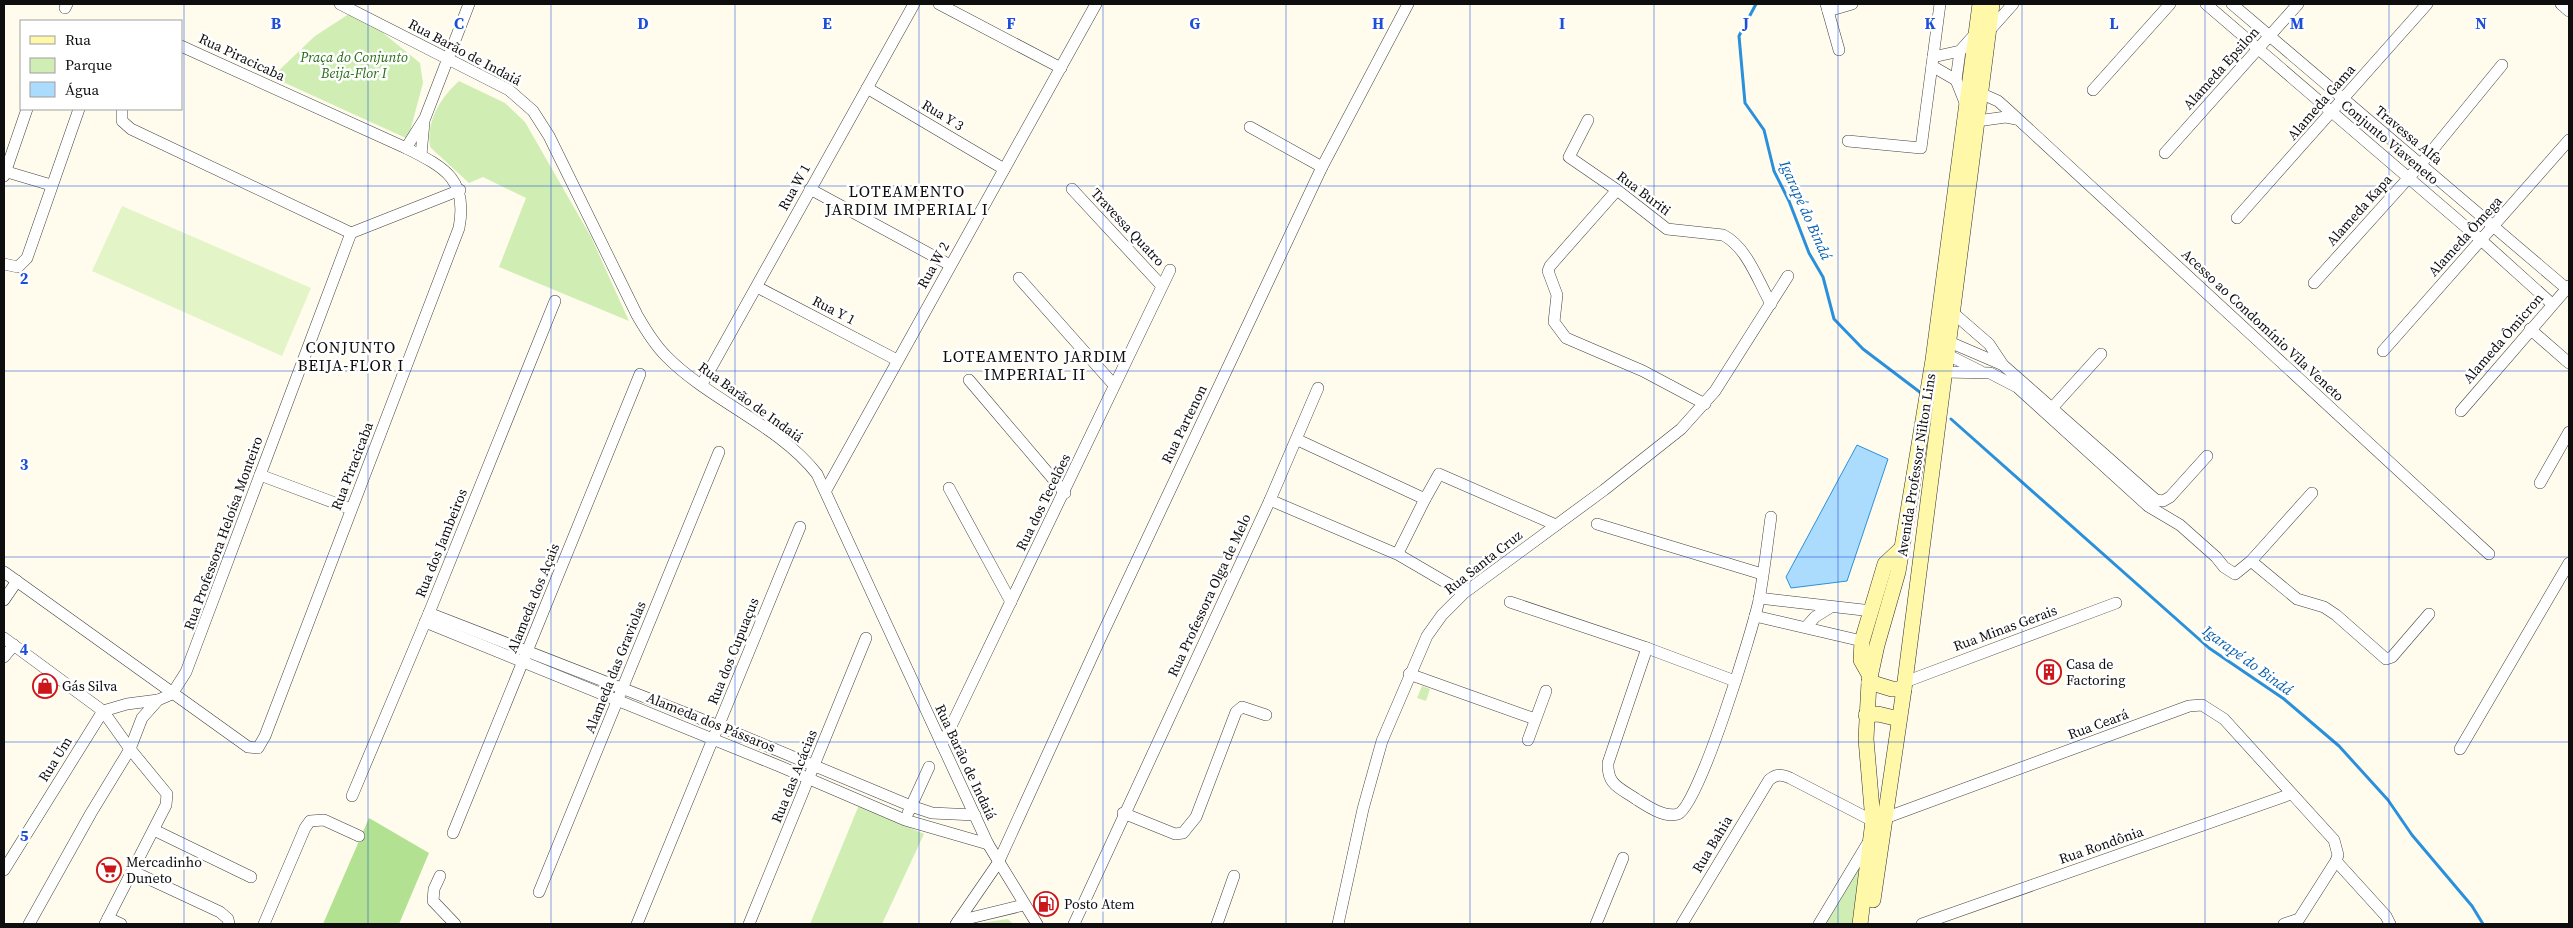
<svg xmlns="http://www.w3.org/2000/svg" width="2573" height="928" font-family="'Source Serif 4',serif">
<rect width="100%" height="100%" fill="#fffcee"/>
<g fill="#d0eeb3">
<polygon points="355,10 420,63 423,83 408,139 272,77 315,36"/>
<path d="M459 81 505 103 525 122 591 237 629 321 499 267 526 198 483 177 469 183 430 147C426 122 440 98 459 81Z"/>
<polygon points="1422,686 1430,689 1426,701 1417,698"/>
<polygon points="859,805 924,834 882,924 810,924"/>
<polygon points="1869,843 1857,924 1822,924"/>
<polygon points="1008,919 1013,924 973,924"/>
</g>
<polygon fill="#b2e191" points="369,818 429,853 399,924 323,924"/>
<polygon fill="#e3f4c6" points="122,206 311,288 282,356 92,271"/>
<polygon fill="#acdcfd" stroke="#2b90dc" points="1857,445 1888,459 1847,581 1791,588 1786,577"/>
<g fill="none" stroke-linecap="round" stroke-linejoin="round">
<g stroke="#2b90dc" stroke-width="3">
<polyline points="1756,4 1739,36 1745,103 1764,130 1774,171 1789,201 1809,253 1823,277 1834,319 1863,349 1921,393"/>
<polyline points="1951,419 2209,648 2284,699 2339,746 2388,800 2412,835 2472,906 2483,924"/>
</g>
<defs>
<g id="minor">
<path d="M340 4 509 90 533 111 549 136 637 315C645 329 654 344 666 356 710 401 779 425 817 474L988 844 1037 924"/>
<polyline points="939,4 1061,68"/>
<polyline points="1826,4 1839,50"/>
<polyline points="2206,4 2481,240 2552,304"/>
<polyline points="2232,4 2567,289"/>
<polyline points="2561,4 2569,11"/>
<polyline points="65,8 67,4"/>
<polyline points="1828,11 1852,4"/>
<polyline points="1988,32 2013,4"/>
<polyline points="1933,57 1960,51 1976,33"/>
<polyline points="1932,66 1956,80 1966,105"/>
<polyline points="1956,80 1960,51"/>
<polyline points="867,88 1004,169"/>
<polyline points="2093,90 2170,4"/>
<polyline points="1980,93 1998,101 2007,109 2489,554"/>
<polyline points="122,109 122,121 131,129 351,233"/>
<path d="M1588 120 1569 157 1617 190 1667 229 1723 235C1747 247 1758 281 1771 304"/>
<polyline points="1977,121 2006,117 2016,119"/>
<polyline points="1250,127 1322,167"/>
<polyline points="1848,141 1921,148 1940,4"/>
<polyline points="406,148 425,118 469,4"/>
<polyline points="2165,153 2298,4"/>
<polyline points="421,155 424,122"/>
<polyline points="4,171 51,185"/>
<polyline points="4,176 27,109"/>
<polyline points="810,189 950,265"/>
<polyline points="1072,189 1161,285"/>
<polyline points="1617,190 1550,266 1548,271 1557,295 1554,322 1566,338 1643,371 1705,404"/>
<polyline points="2237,218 2427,4"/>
<polyline points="4,264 18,267 27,258 79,109"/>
<polyline points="1019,278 1114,385"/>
<polyline points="2314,283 2421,164 2502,65"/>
<polyline points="757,287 897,360"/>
<polyline points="1951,311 1989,344 2003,365"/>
<polyline points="2530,329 2569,363"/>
<polyline points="1947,341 2003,365 2156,500 2163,501 2170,497 2207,456"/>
<polyline points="2383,351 2569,140"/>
<polyline points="1946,354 1980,371"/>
<polyline points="1944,372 1990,373 2017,387 2148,506 2180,525 2216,557 2224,567 2235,574 2251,561 2297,599 2324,607 2336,615 2386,659 2392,657 2429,614"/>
<polyline points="969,380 1065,493"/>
<polyline points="702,384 914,4"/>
<polyline points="2053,407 2101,354"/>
<polyline points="2461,411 2569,286"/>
<polyline points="1300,441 1425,499 1439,474 1556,525"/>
<polyline points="260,475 351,509"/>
<polyline points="2540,483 2569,432"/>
<polyline points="949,488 1011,602"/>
<polyline points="826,490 1096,4"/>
<polyline points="1270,500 1399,555 1464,593"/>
<polyline points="1597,524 1762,574"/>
<polyline points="1400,549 1425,499"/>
<polyline points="2251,561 2312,493"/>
<path d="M4 572 248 747 258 748 265 736 459 228C468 180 446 168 406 148L181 46"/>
<polyline points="1759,598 1872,611"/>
<polyline points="4,600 17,581"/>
<polyline points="1510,602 1647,648 1735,681"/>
<polyline points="429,613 719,726 911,806 932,813 975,815"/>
<polyline points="1755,616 1862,641"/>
<polyline points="425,622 779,766 905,820 988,844"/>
<polyline points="1807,626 1815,617 1831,607"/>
<polyline points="4,638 103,711 130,749 167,794 166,805 105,924"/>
<path d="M1647 648 1608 763C1607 785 1620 788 1636 799 1647 806 1664 818 1678 814 1699 806 1753 629 1759 600 1764 573 1767 545 1771 517"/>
<polyline points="4,657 14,645"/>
<polyline points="1409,674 1535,719"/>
<polyline points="1905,682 2116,603"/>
<polyline points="1528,740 1546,691"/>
<polyline points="942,745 1170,270"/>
<polyline points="2460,749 2569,563"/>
<polyline points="352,796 429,613 555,301"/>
<polyline points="908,813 929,767"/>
<polyline points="1123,813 1175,834 1183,833 1196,817 1236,712 1242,707 1266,715"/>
<polyline points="1885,818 2189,706 2202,705 2224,719 2334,840 2338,855 2336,861 2299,919 2284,924"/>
<polyline points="154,830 251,877"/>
<polyline points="453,833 640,374"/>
<polyline points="2336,861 2386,916 2390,924"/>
<polyline points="4,870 103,711 127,704 158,700"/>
<polyline points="132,871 220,912 228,919 229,924"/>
<polyline points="440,876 434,889 433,901 455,924"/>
<polyline points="539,892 719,452"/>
<polyline points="108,918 121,924"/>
<polyline points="958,921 1024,905"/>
<polyline points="29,924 91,813 130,749 142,718 158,700 172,694 186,672 351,233 460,190"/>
<polyline points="264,924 305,828 310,821 324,820 359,836"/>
<polyline points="637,924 800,527"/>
<polyline points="749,924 866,638"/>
<polyline points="956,924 998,863 1101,637 1322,167 1408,4"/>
<polyline points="1074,924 1270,500 1318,388"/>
<polyline points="1217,924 1234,876"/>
<polyline points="1338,924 1363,809 1382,741 1427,636 1442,615 1464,593 1604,490 1681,429 1715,391 1788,276"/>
<polyline points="1596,924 1623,858"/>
<path d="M1682 924 1769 780C1776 774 1781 774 1790 778L1873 821"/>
<polyline points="1819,924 1869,841"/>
<polyline points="1922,924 2291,794"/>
</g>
<g id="secondary">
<polyline points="1870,676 1861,660 1862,641 1885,564 1902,548"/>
<polyline points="1869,682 1892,689 1904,689"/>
<polyline points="1866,715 1878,714 1899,719"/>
<polyline points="1873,900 1904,689 1992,4"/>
<polyline points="1860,924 1873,821 1866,739 1869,682 1877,645 1898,572 1933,360 1980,4"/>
</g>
</defs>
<use href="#minor" stroke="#414141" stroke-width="12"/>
<use href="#secondary" stroke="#303030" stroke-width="16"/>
<use href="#minor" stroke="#fff" stroke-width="11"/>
<use href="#secondary" stroke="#fff8a9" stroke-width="15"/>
</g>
<path fill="none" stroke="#1d4ed8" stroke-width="1" stroke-opacity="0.55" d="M184 4V924M368 4V924M551 4V924M735 4V924M919 4V924M1103 4V924M1286 4V924M1470 4V924M1654 4V924M1838 4V924M2022 4V924M2205 4V924M2389 4V924M4 186H2569M4 371H2569M4 557H2569M4 742H2569"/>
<defs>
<symbol id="building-ring" viewBox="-11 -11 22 22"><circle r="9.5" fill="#fff" stroke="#cd1619" stroke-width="1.5"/><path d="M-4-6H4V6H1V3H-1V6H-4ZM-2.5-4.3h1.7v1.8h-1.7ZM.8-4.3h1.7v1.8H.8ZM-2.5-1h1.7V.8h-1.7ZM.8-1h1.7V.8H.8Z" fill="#cd1619"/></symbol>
<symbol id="shop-ring" viewBox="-11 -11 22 22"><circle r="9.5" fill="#fff" stroke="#cd1619" stroke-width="1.5"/><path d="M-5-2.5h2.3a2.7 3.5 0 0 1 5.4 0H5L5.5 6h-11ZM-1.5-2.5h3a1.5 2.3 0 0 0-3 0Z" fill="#cd1619"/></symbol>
<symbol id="supermarket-ring" viewBox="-11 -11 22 22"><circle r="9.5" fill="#fff" stroke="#cd1619" stroke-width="1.5"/><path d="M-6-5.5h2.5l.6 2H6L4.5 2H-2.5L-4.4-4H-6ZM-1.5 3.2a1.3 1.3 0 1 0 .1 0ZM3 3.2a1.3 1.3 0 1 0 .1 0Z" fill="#cd1619"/></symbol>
<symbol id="fuel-ring" viewBox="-11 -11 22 22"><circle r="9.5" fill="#fff" stroke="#cd1619" stroke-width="1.5"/><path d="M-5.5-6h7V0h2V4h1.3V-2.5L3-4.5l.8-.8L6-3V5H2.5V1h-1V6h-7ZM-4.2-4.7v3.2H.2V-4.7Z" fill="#cd1619"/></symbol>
</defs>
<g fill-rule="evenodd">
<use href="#building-ring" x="2035" y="658" width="28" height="28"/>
<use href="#shop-ring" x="31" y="672" width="28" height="28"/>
<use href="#supermarket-ring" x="95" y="856" width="28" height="28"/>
<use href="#fuel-ring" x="1032" y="890" width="28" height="28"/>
</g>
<g text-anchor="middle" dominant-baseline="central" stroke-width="5" stroke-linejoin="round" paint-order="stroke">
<g font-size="14" fill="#0e0e0e" stroke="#fff">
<text transform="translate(465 52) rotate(28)">Rua Barão de Indaiá</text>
<text transform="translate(242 57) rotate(25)">Rua Piracicaba</text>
<text transform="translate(2221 68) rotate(-48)">Alameda Epsilon</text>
<text transform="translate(2321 102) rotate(-49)">Alameda Gama</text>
<text transform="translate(943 115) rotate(31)">Rua Y 3</text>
<text transform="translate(2409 135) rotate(40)">Travessa Alfa</text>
<text transform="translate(2390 142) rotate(40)">Conjunto Viaveneto</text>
<text transform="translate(794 187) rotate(-61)">Rua W 1</text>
<text transform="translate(1644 193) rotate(37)">Rua Buriti</text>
<text transform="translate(2359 210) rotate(-48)">Alameda Kapa</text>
<text transform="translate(1128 227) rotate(47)">Travessa Quatro</text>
<text transform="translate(2465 236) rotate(-48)">Alameda Ômega</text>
<text transform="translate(933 265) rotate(-61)">Rua W 2</text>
<text transform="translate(834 310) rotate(27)">Rua Y 1</text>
<text transform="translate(2263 325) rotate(43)">Acesso ao Condomínio Vila Veneto</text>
<text transform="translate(2503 338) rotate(-49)">Alameda Ômicron</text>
<text transform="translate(751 402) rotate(36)">Rua Barão de Indaiá</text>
<text transform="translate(1184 424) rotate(-64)">Rua Partenon</text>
<text transform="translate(1916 465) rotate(-81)">Avenida Professor Nilton Lins</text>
<text transform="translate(352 466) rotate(-69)">Rua Piracicaba</text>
<text transform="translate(1043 502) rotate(-64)">Rua dos Tecelões</text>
<text transform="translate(223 533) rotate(-70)">Rua Professora Heloísa Monteiro</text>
<text transform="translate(441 543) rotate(-68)">Rua dos Jambeiros</text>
<text transform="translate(1483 562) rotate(-38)">Rua Santa Cruz</text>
<text transform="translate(1209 595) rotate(-65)">Rua Professora Olga de Melo</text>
<text transform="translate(533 598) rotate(-68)">Alameda dos Açais</text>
<text transform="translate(2005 628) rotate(-20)">Rua Minas Gerais</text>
<text transform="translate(733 651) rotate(-68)">Rua dos Cupuaçus</text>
<text transform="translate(615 667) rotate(-68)">Alameda das Graviolas</text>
<text transform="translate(711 722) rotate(22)">Alameda dos Pássaros</text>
<text transform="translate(2098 724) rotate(-20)">Rua Ceará</text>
<text transform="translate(55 759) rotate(-58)">Rua Um</text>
<text transform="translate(966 762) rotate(65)">Rua Barão de Indaiá</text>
<text transform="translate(794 776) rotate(-68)">Rua das Acácias</text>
<text transform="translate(1712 844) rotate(-59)">Rua Bahia</text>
<text transform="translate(2101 845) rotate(-19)">Rua Rondônia</text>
</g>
<g font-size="14" font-style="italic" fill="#266d16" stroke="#fff">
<text x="354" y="57">Praça do Conjunto<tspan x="354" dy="16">Beija-Flor I</tspan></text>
</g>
<g font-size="14" fill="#0e0e0e" stroke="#fff" text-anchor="start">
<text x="2066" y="664">Casa de<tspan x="2066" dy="16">Factoring</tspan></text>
<text x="62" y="686">Gás Silva</text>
<text x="126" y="862">Mercadinho<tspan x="126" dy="16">Duneto</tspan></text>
<text x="1064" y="904">Posto Atem</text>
</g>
<g font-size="15" font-style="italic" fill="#0961ad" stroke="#fff">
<text transform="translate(1806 210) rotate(66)">Igarapé do Bindá</text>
<text transform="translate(2248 660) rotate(36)">Igarapé do Bindá</text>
</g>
<g font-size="16" letter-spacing="1" fill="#0e0e0e" stroke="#fff">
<text x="907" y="191">LOTEAMENTO<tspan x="907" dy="18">JARDIM IMPERIAL I</tspan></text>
<text x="351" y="347">CONJUNTO<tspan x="351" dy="18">BEIJA-FLOR I</tspan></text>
<text x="1035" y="356">LOTEAMENTO JARDIM<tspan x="1035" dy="18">IMPERIAL II</tspan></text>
</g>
</g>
<g font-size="16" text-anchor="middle" font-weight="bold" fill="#1d4ed8" stroke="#fff" stroke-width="5" stroke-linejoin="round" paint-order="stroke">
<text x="276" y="29">B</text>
<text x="459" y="29">C</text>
<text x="643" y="29">D</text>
<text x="827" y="29">E</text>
<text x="1011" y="29">F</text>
<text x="1195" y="29">G</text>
<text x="1378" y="29">H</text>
<text x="1562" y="29">I</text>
<text x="1746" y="29">J</text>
<text x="1930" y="29">K</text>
<text x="2114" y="29">L</text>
<text x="2297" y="29">M</text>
<text x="2481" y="29">N</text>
<text x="24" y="284">2</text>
<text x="24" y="470">3</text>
<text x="24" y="655">4</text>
<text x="24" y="841">5</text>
</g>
<rect width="2573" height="928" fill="none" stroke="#0e0e0e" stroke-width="10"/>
<rect x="20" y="20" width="162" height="90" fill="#ffffff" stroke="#9f9f9f"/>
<rect x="30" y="36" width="25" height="8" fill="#fff8a9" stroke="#9f9f9f"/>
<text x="65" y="45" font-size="15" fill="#0e0e0e">Rua</text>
<rect x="30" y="58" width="25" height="15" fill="#d0eeb3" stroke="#9f9f9f"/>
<text x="65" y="70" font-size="15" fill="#0e0e0e">Parque</text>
<rect x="30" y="82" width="25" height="15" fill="#acdcfd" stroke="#9f9f9f"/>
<text x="65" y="95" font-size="15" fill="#0e0e0e">Água</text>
</svg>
